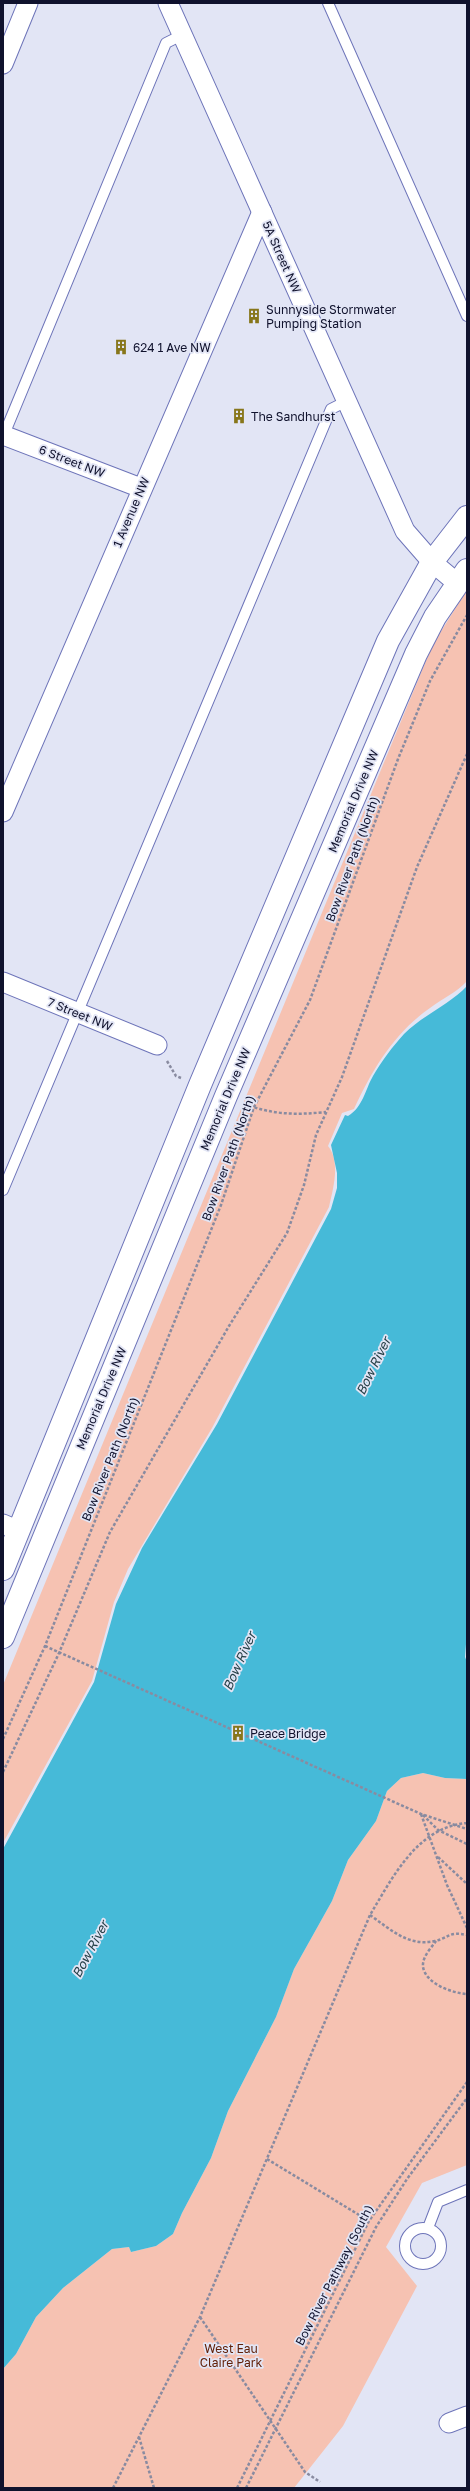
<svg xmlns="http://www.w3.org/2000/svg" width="470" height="2491" font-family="'Golos Text',sans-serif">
<rect width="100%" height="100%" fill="#e2e5f5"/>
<g fill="#f6c2b2">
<path d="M467 590V981C456 993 443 998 430 1008 394 1033 372 1070 354 1109L342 1113 328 1146C341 1162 333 1189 329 1207L212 1428 128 1569 114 1602 92 1681 3 1843V1685L423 668 433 644Z"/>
<polygon points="423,1773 445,1778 467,1779 467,2165 422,2183 386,2247 417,2286 343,2426 294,2488 3,2488 3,2369 16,2354 36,2317 63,2288 112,2249 129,2247 131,2252 156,2246 173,2234 182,2213 211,2158 228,2111 276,2017 294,1969 332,1901 348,1860 376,1821 387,1791 401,1778"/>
</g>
<path fill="#46bad8" d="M467 986V1631L465 1657 467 1662V1779L445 1778 423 1773 401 1778 387 1791 376 1821 348 1860 332 1901 294 1969 276 2017 228 2111 211 2158 182 2213 173 2234 156 2246 131 2252 129 2247 112 2249 63 2288 36 2317 16 2354 3 2369V1849L94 1682 116 1604 142 1548 217 1424 331 1209 337 1188V1173L331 1145 345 1115 348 1116C363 1107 365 1090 373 1076 381 1062 393 1046 404 1034 423 1015 449 1005 467 986Z"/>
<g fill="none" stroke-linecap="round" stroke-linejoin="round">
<defs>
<g id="lane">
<polyline points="328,3 467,316"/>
<polyline points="3,437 166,43 182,35"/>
<polyline points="3,1190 331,409 347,401"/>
<circle cx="423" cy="2246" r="18"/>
<polyline points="428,2228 438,2202 467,2190"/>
</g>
<g id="street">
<polyline points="168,3 405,531 432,562 457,583"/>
<polyline points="3,64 28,3"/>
<polyline points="3,435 141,488"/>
<polyline points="3,812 262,212"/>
<polyline points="3,982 157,1045"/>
<polyline points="3,1524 19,1531"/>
<polyline points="449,2423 467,2416"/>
</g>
<g id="secondary">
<polyline points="3,1569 200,1085 388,641 432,562 467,517"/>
<polyline points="3,1637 226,1096 416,654 435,617 467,570"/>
</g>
</defs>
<use href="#lane" stroke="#6d74b9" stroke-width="12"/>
<use href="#street" stroke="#6d74b9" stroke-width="21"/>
<use href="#secondary" stroke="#6d74b9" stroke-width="24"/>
<g stroke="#898ba0" stroke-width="2.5" stroke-dasharray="3 2" stroke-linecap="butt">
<polyline points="167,1061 176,1076 181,1078"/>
<path d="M245 1104C273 1115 297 1115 326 1112"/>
<polyline points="45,1646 421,1814 467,1829"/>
<polyline points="3,1739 45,1646 221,1205 254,1107 310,1000 398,759 430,681 467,615"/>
<polyline points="3,1772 59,1653 110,1532 229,1326 287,1233 304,1185 316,1135 342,1077 417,867 467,754"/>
<polyline points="421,1814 447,1885 467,1928"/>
<polyline points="423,1815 438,1830 467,1844"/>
<polyline points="438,1857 467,1884"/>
<path d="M370 1915C390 1929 408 1947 435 1941 449 1938 448 1931 467 1935"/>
<path d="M436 1941C431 1948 422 1957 423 1967 426 1984 452 1993 467 1994"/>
<polyline points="267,2159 369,2221"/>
<polyline points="200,2317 305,2472 320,2482"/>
<polyline points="139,2437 154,2488"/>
<path d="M113 2488 200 2317 370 1915C393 1877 417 1827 467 1823"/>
<polyline points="237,2488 369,2221 467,2082"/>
<polyline points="246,2488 376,2227 407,2179 467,2098"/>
</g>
<use href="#lane" stroke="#fff" stroke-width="10"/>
<use href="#street" stroke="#fff" stroke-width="19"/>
<use href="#secondary" stroke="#fff" stroke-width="22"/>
</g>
<defs>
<symbol id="building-bare" viewBox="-9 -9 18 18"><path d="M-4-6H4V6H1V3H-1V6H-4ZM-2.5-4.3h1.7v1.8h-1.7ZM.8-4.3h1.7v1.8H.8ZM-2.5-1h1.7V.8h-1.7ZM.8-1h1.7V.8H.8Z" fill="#87761a" stroke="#e2e5f5" stroke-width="2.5" paint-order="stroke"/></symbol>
</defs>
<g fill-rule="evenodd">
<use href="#building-bare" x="243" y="305" width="22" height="22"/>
<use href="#building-bare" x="110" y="336" width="22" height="22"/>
<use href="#building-bare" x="228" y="405" width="22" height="22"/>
<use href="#building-bare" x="227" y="1722" width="22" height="22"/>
</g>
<g text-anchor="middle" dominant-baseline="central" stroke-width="3.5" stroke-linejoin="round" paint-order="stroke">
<g font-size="12" fill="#10122d" stroke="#e2e5f5">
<text transform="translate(282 257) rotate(66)">5A Street NW</text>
<text transform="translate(72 461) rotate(21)">6 Street NW</text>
<text transform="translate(131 512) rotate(-67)">1 Avenue NW</text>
<text transform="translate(353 801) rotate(-67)">Memorial Drive NW</text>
<text transform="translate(352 859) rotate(-70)">Bow River Path (North)</text>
<text transform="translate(80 1014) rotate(22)">7 Street NW</text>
<text transform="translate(225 1099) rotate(-67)">Memorial Drive NW</text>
<text transform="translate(228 1158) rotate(-70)">Bow River Path (North)</text>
<text transform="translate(101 1398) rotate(-67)">Memorial Drive NW</text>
<text transform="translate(110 1459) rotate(-68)">Bow River Path (North)</text>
<text transform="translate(334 2275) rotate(-63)">Bow River Pathway (South)</text>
</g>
<g font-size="12" fill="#10122d" stroke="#e2e5f5" text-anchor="start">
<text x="266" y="309">Sunnyside Stormwater<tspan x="266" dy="14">Pumping Station</tspan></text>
<text x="133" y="347">624 1 Ave NW</text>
<text x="251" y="416">The Sandhurst</text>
<text x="250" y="1733">Peace Bridge</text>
</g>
<g font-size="12" fill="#622109" stroke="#e2e5f5">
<text x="231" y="2348">West Eau<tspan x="231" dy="14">Claire Park</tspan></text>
</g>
<g font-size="13" font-style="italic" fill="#264047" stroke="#e2e5f5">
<text transform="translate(373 1366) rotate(-64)">Bow River</text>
<text transform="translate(239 1661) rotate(-66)">Bow River</text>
<text transform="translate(90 1949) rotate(-62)">Bow River</text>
</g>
</g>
<rect width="470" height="2491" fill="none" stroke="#10122d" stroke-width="8"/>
</svg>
